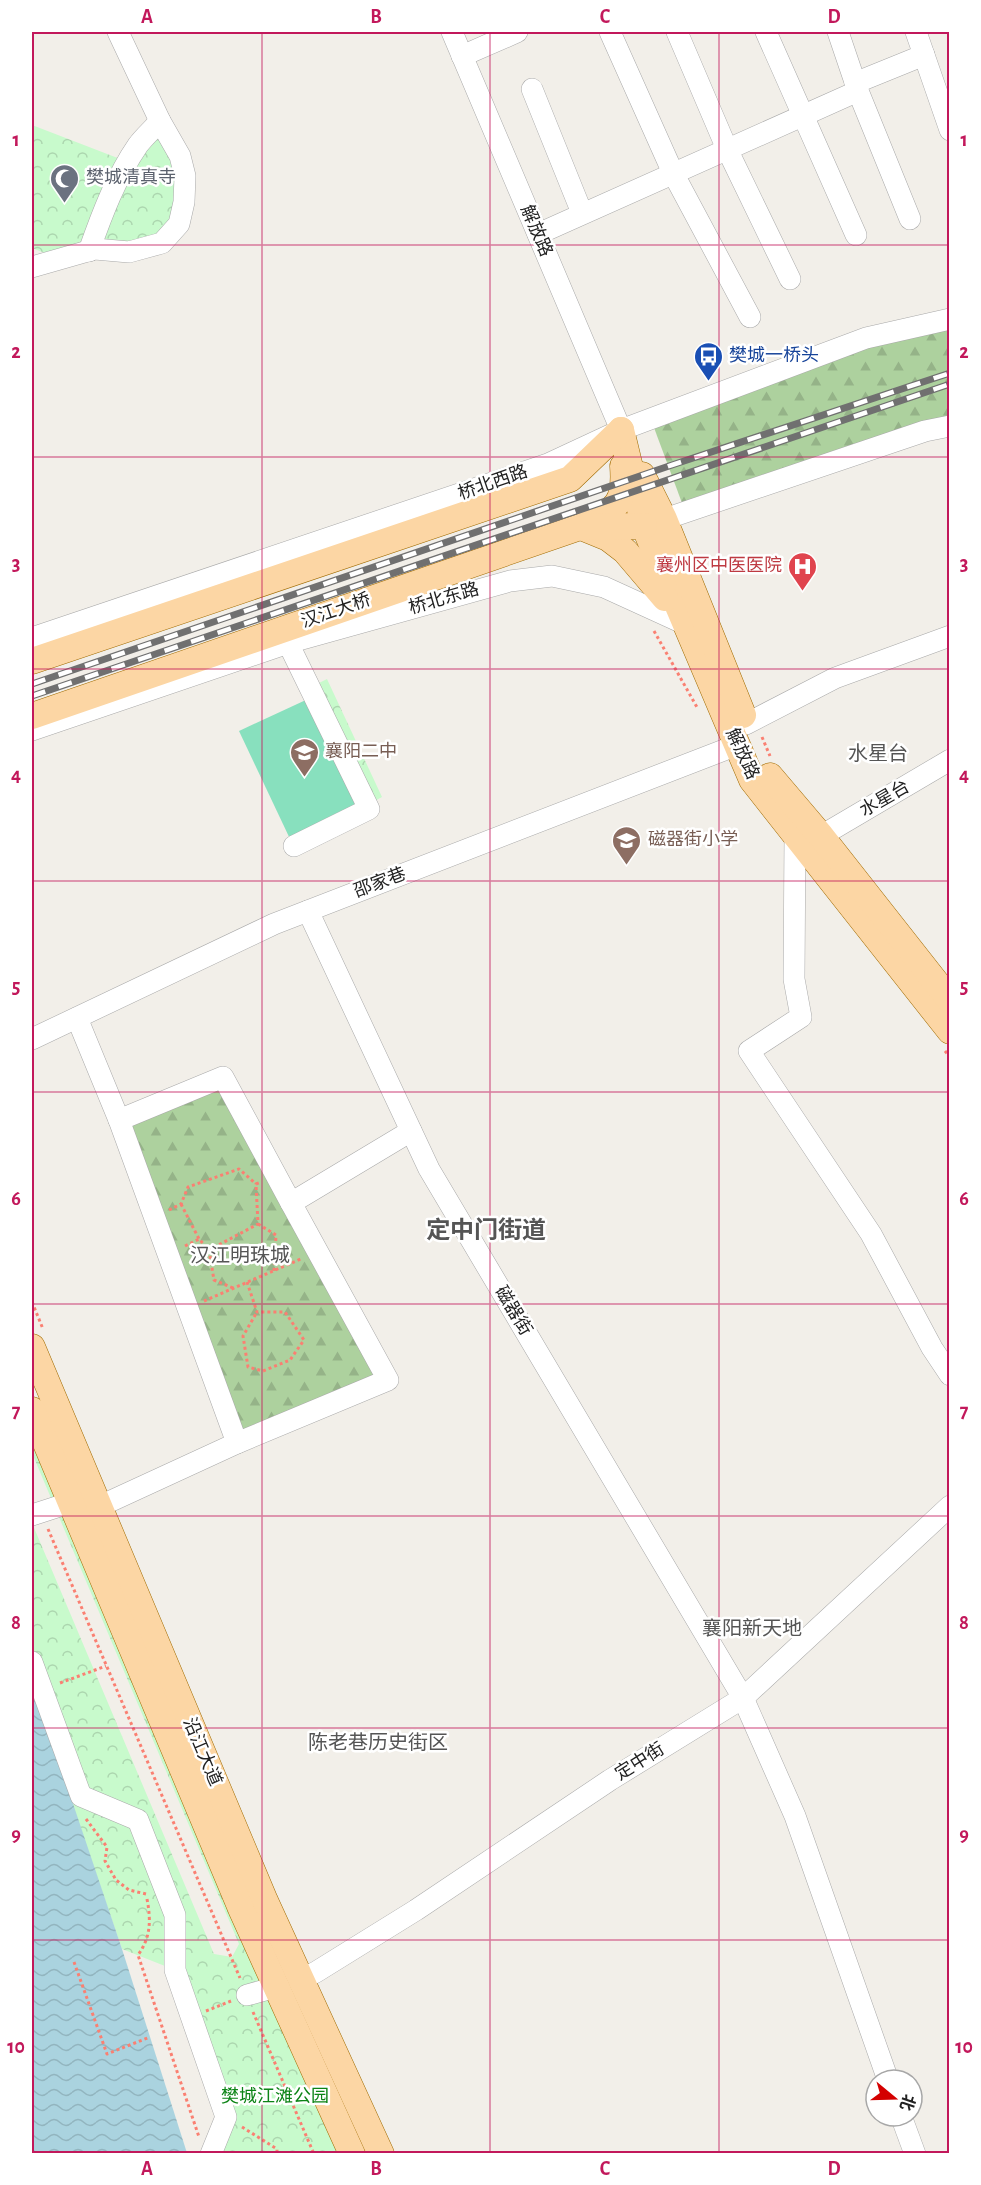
<svg xmlns="http://www.w3.org/2000/svg" width="981" height="2185" font-family="'Alegreya Sans','Noto Sans SC',sans-serif">
<defs>
<pattern id="forest-firs" width="22" height="20" patternUnits="userSpaceOnUse" patternTransform="scale(1.5)"><rect width="22" height="20" fill="#add19e"/><path d="M5 1l3.5 6h-7zM16 11l3.5 6h-7z" fill="#95b388"/></pattern>
<pattern id="park-crowns" width="20" height="18" patternUnits="userSpaceOnUse" patternTransform="scale(1.5)"><rect width="20" height="18" fill="#c8facc"/><path d="M2 6a3 3 0 1 1 6 0M12 15a3 3 0 1 1 6 0" fill="none" stroke="#acd6af"/></pattern>
<pattern id="water-waves" width="16" height="10" patternUnits="userSpaceOnUse" patternTransform="scale(1.5)"><rect width="16" height="10" fill="#aad3df"/><path d="M0 5q4-4 8 0t8 0" fill="none" stroke="#92b5bf"/></pattern>
</defs>
<rect width="100%" height="100%" fill="#f2efe9"/>
<g fill="url(#forest-firs)">
<polygon points="949,320 949,426 682,503 653,425 668,412"/>
<polygon points="223,1077 388,1380 237,1443 119,1120"/>
</g>
<g fill="url(#park-crowns)">
<polygon points="160,121 185,176 162,243 60,259 32,248 32,125 128,162"/>
<polygon points="327,679 382,797 360,809 303,691"/>
<polygon points="32,1395 264,1930 356,2153 211,2153 226,2117 175,1970 122,1949 74,1810 32,1674 32,1523 214,1954 232,1957 239,1944 32,1453"/>
</g>
<polygon fill="#88e0be" points="308,699 360,809 291,841 239,731"/>
<polygon fill="url(#water-waves)" points="32,1682 122,1949 187,2153 32,2153"/>
<g fill="none" stroke-linecap="round" stroke-linejoin="round">
<defs>
<g id="minor">
<polyline points="452,32 621,430"/>
<polyline points="610,32 673,173 750,317"/>
<polyline points="677,32 727,149 790,279"/>
<polyline points="766,32 856,235"/>
<polyline points="838,32 858,91 910,219"/>
<polyline points="916,32 950,130"/>
<polyline points="462,56 517,32"/>
<polyline points="855,83 924,55"/>
<polyline points="532,89 582,213"/>
<polyline points="538,234 858,91"/>
<path d="M89 251C102 214 116 177 138 145 144 137 153 129 160 121"/>
<polyline points="32,267 95,249 129,252 162,243 179,224 184,202 185,176 180,156 160,121 118,32"/>
<polyline points="650,524 925,431 950,426"/>
<polyline points="32,638 548,464 621,430 866,338 950,319"/>
<polyline points="288,643 369,809 294,846"/>
<polyline points="746,724 835,678 950,636"/>
<polyline points="32,730 288,643 510,581 552,576 604,587 685,624"/>
<polyline points="795,835 794,979 801,1017 749,1051 871,1234 932,1348 950,1375"/>
<polyline points="821,836 950,760"/>
<polyline points="308,911 429,1169 743,1698 795,1816 888,2080"/>
<polyline points="77,1018 119,1120 237,1443"/>
<polyline points="32,1039 274,924 737,745"/>
<polyline points="119,1120 223,1077 291,1203"/>
<polyline points="98,1507 237,1443 388,1380 291,1203 411,1131"/>
<polyline points="32,1515 69,1503"/>
<polyline points="32,1662 81,1796 138,1820 175,1915 175,1970 226,2117 211,2154"/>
<polyline points="300,1980 316,1972 416,1910 610,1780 743,1698 950,1506"/>
<polyline points="247,1995 276,1987"/>
<polyline points="901,2116 915,2154"/>
</g>
<g id="major">
<polyline points="621,430 644,526 752,780 950,1031"/>
<polyline points="642,475 664,519 743,715"/>
<path d="M583 526C616 509 626 505 623 466"/>
<polyline points="586,529 608,538 625,551 665,598"/>
<polyline points="32,661 570,479 621,430"/>
<polyline points="32,716 580,527 644,526"/>
<polyline points="770,776 821,836 950,1000"/>
<polyline points="32,1347 265,1901 381,2154"/>
<polyline points="32,1410 242,1911 352,2154"/>
</g>
</defs>
<use href="#minor" stroke="#a9a9a9" stroke-width="22"/>
<use href="#major" stroke="#a06b00" stroke-width="27"/>
<g stroke="#fa8072" stroke-width="3" stroke-dasharray="3 3" stroke-linecap="butt">
<polyline points="654,631 698,709"/>
<polyline points="762,737 770,756"/>
<polyline points="945,1051 950,1057"/>
<polyline points="181,1204 199,1239"/>
<polyline points="169,1210 181,1204 188,1187 239,1169 256,1184"/>
<polyline points="258,1224 276,1235 274,1271"/>
<polyline points="185,1246 199,1239 209,1250 258,1224 256,1184 261,1182"/>
<polyline points="209,1250 214,1280 233,1288"/>
<polyline points="247,1282 257,1312 285,1312 304,1340 290,1360 263,1371 248,1367 243,1336 257,1312"/>
<polyline points="204,1301 303,1258"/>
<polyline points="32,1302 43,1329"/>
<polyline points="48,1529 240,1978"/>
<polyline points="60,1683 106,1666"/>
<polyline points="86,1819 107,1847 105,1861 116,1880 129,1890 146,1894"/>
<path d="M147 1899C151 1920 151 1937 138 1955L199 2137"/>
<polyline points="74,1962 107,2054 150,2037"/>
<polyline points="206,2011 231,2001"/>
<polyline points="253,2012 314,2154"/>
<polyline points="242,2127 277,2149 277,2154"/>
</g>
<use href="#minor" stroke="#fff" stroke-width="21"/>
<use href="#major" stroke="#fcd6a4" stroke-width="26"/>
<defs>
<g id="rail">
<polyline points="32,684 672,465 950,373"/>
<polyline points="32,696 950,384"/>
</g>
</defs>
<use href="#rail" stroke="#707070" stroke-width="7"/>
<use href="#rail" stroke="#fff" stroke-width="4.5" stroke-dasharray="14" stroke-linecap="butt"/>
</g>
<path fill="none" stroke="#c2185b" stroke-width="1.5" stroke-opacity="0.55" d="M262 32V2154M490 32V2154M719 32V2154M32 245H950M32 457H950M32 669H950M32 881H950M32 1092H950M32 1304H950M32 1516H950M32 1728H950M32 1940H950"/>
<defs>
<symbol id="mosque-pin" viewBox="-11 -11 22 30"><path d="M0 17L-7.5 6A9.5 9.5 0 1 1 7.5 6Z" fill="#6b7280" stroke="#fff"/><path d="M3.5-4.9A6 6 0 1 0 3.5 4.9A5 5 0 1 1 3.5-4.9Z" fill="#fff"/></symbol>
<symbol id="bus-pin" viewBox="-11 -11 22 30"><path d="M0 17L-7.5 6A9.5 9.5 0 1 1 7.5 6Z" fill="#1a4fb4" stroke="#fff"/><path d="M-5-6H5V4H4V6H2V4H-2V6H-4V4H-5ZM-3.5-4V0h7V-4ZM-3.5 1.2v1.5H-2V1.2ZM2 1.2v1.5H3.5V1.2Z" fill="#fff"/></symbol>
<symbol id="hospital-pin" viewBox="-11 -11 22 30"><path d="M0 17L-7.5 6A9.5 9.5 0 1 1 7.5 6Z" fill="#e0444e" stroke="#fff"/><path d="M-5-5h3v3.5h4V-5h3V5h-3V1.5h-4V5h-3Z" fill="#fff"/></symbol>
<symbol id="school-pin" viewBox="-11 -11 22 30"><path d="M0 17L-7.5 6A9.5 9.5 0 1 1 7.5 6Z" fill="#8d6e63" stroke="#fff"/><path d="M0-5L7-2L0 1L-7-2ZM-4 1L0 2.5L4 1V4Q0 6-4 4Z" fill="#fff"/></symbol>
</defs>
<g fill-rule="evenodd">
<use href="#mosque-pin" x="48" y="162" width="33" height="45"/>
<use href="#bus-pin" x="692" y="340" width="33" height="45"/>
<use href="#hospital-pin" x="786" y="550" width="33" height="45"/>
<use href="#school-pin" x="288" y="736" width="33" height="45"/>
<use href="#school-pin" x="610" y="824" width="33" height="45"/>
</g>
<g text-anchor="middle" dominant-baseline="central" stroke-width="5" stroke-linejoin="round" paint-order="stroke">
<g font-size="18" fill="#5b616d" stroke="#fff" text-anchor="start">
<text x="86" y="178">樊城清真寺</text>
</g>
<g font-size="18" fill="#222" stroke="#fff">
<text transform="translate(536 231) rotate(67)">解放路</text>
<text transform="translate(493 483) rotate(-19)">桥北西路</text>
<text transform="translate(444 599) rotate(-16)">桥北东路</text>
<text transform="translate(336 611) rotate(-19)">汉江大桥</text>
<text transform="translate(742 754) rotate(65)">解放路</text>
<text transform="translate(885 799) rotate(-30)">水星台</text>
<text transform="translate(380 883) rotate(-21)">邵家巷</text>
<text transform="translate(513 1311) rotate(59)">磁器街</text>
<text transform="translate(202 1752) rotate(67)">沿江大道</text>
<text transform="translate(640 1762) rotate(-32)">定中街</text>
</g>
<g font-size="18" fill="#164399" stroke="#fff" text-anchor="start">
<text x="729" y="356">樊城一桥头</text>
</g>
<g font-size="18" fill="#be3a42" stroke="#fff" text-anchor="end">
<text x="782" y="566">襄州区中医医院</text>
</g>
<g font-size="18" fill="#785e54" stroke="#fff" text-anchor="start">
<text x="325" y="752">襄阳二中</text>
<text x="648" y="840">磁器街小学</text>
</g>
<g font-size="18" fill="#0c8416" stroke="#fff">
<text x="275" y="2097">樊城江滩公园</text>
</g>
<g font-size="20" fill="#555" stroke="#fff">
<text x="878" y="754">水星台</text>
<text x="240" y="1256">汉江明珠城</text>
<text x="752" y="1629">襄阳新天地</text>
<text x="378" y="1743">陈老巷历史街区</text>
</g>
<g font-size="24" font-weight="bold" fill="#555" stroke="#fff">
<text x="486" y="1231">定中门街道</text>
</g>
</g>
<rect width="981" height="2185" fill="none" stroke="#ffffff" stroke-width="66"/>
<g transform="translate(894 2098) rotate(109)"><circle r="28" fill="#ffffff" stroke="#a7a7a7" stroke-width="1.5"/>
<path d="M0-4.5L10 22L0 15L-10 22Z" fill="#d40000"/>
<text y="-9" font-size="16" font-weight="bold" text-anchor="middle" fill="#222222">北</text>
</g>
<rect x="33" y="33" width="915" height="2119" fill="none" stroke="#c2185b" stroke-width="2"/>
<g font-size="20" text-anchor="middle" font-weight="bold" fill="#c2185b">
<text x="147" y="23">A</text>
<text x="376" y="23">B</text>
<text x="605" y="23">C</text>
<text x="834" y="23">D</text>
<text x="16" y="146">1</text>
<text x="964" y="146">1</text>
<text x="16" y="358">2</text>
<text x="964" y="358">2</text>
<text x="16" y="570">3</text>
<text x="964" y="570">3</text>
<text x="16" y="781">4</text>
<text x="964" y="781">4</text>
<text x="16" y="993">5</text>
<text x="964" y="993">5</text>
<text x="16" y="1205">6</text>
<text x="964" y="1205">6</text>
<text x="16" y="1417">7</text>
<text x="964" y="1417">7</text>
<text x="16" y="1629">8</text>
<text x="964" y="1629">8</text>
<text x="16" y="1841">9</text>
<text x="964" y="1841">9</text>
<text x="16" y="2053">10</text>
<text x="964" y="2053">10</text>
<text x="147" y="2175">A</text>
<text x="376" y="2175">B</text>
<text x="605" y="2175">C</text>
<text x="834" y="2175">D</text>
</g>
</svg>
